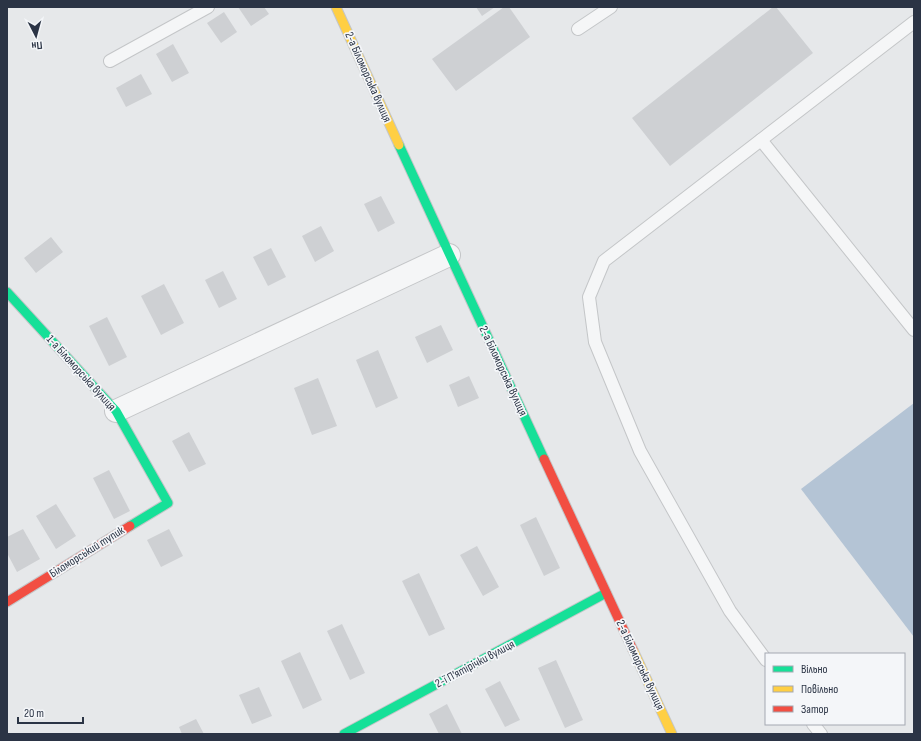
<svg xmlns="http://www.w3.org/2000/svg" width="921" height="741" font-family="'Sofia Sans Condensed',sans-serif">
<rect width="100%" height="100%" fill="#e6e8ea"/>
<polygon fill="#b4c4d5" points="914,403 914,637 801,489"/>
<g fill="#ced0d3">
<polygon points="238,7 264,7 269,14 251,26"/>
<polygon points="476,7 495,7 482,16"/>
<polygon points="504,7 509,7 530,37 456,91 432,59"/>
<polygon points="773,7 776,7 813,53 670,166 632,118"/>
<polygon points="224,12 237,32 221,43 207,23"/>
<polygon points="173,44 189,73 172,82 156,54"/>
<polygon points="141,74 152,94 126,107 116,88"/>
<polygon points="381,196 395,223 378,232 364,204"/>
<polygon points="321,226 334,251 315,262 302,236"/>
<polygon points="51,237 63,252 36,273 24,258"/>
<polygon points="271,248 286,277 268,286 253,257"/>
<polygon points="223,271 237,299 219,308 205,280"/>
<polygon points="164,284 184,323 161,335 141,296"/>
<polygon points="107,317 127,357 109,366 89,326"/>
<polygon points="441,325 453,350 427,363 415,337"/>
<polygon points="378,350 398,398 376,408 356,360"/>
<polygon points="469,376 479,398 458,407 449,385"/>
<polygon points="318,378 337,426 312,435 294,388"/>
<polygon points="189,432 206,464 189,472 172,441"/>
<polygon points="109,470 130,511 114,519 93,478"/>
<polygon points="56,504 76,536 56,549 36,516"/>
<polygon points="536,517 560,568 544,576 520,525"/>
<polygon points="23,529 40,559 17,572 7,553 7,537"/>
<polygon points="169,529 183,556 161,567 147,540"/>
<polygon points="477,546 499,587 483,596 460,555"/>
<polygon points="419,573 445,629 429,636 402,581"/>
<polygon points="342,624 365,673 350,680 327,631"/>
<polygon points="300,652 322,700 303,709 281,661"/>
<polygon points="556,660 583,720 565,728 538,668"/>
<polygon points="500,681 520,720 505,727 485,689"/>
<polygon points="259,687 272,716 252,724 239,695"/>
<polygon points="447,704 462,734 439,734 429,714"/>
<polygon points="196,719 204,734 182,734 179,727"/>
</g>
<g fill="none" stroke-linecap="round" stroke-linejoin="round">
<defs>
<g id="lane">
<polyline points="578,29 611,7"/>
<polyline points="110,61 208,7"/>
<polyline points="761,140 914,330"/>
<polyline points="766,660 730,611 640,451 595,342 589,297 604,261 914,22"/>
<polyline points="813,724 821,734"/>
</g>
<polyline id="street" points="116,411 449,255"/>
<g id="fast">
<polyline points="399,145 544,459"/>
<polyline points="7,292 116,411 168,503 130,526"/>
<polyline points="344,734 606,593"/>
</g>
<g id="slow">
<polyline points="336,7 399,145"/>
<polyline points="633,650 672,734"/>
</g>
<g id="jam">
<polyline points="544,459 633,650"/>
<polyline points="7,602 130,526"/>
</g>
</defs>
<use href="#lane" stroke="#c4c6c8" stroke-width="14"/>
<use href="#street" stroke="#c4c6c8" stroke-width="24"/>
<use href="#fast" stroke="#c4c6c8" stroke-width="11"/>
<use href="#slow" stroke="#c4c6c8" stroke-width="11"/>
<use href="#jam" stroke="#c4c6c8" stroke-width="11"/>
<use href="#lane" stroke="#f5f6f7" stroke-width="12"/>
<use href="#street" stroke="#f5f6f7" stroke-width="22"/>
<use href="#fast" stroke="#16e098" stroke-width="9"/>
<use href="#slow" stroke="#ffcf43" stroke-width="9"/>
<use href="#jam" stroke="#f24e42" stroke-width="9"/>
</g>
<g text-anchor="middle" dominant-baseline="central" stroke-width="3.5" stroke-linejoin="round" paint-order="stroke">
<g font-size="12" fill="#2b3445" stroke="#f4f6f9">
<text transform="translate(368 77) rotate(66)">2-а Біломорська вулиця</text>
<text transform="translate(503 371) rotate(65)">2-а Біломорська вулиця</text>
<text transform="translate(81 373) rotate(48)">1-а Біломорська вулиця</text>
<text transform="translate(87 552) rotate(-32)">Біломорський тупик</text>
<text transform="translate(475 664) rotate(-28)">2-ї П’ятірічки вулиця</text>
<text transform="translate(640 665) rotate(65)">2-а Біломорська вулиця</text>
</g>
</g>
<rect width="921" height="741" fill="none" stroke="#2b3445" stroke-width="16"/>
<rect x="765" y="653" width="140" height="72" fill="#f4f6f9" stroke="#a4a8b1"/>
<rect x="773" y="666" width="20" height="6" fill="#16e098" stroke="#a4a8b1"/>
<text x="801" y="673" font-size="12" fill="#2b3445">Вільно</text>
<rect x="773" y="686" width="20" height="6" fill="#ffcf43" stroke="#a4a8b1"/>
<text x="801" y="693" font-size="12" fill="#2b3445">Повільно</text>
<rect x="773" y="706" width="20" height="6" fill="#f24e42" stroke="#a4a8b1"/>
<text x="801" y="713" font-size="12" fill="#2b3445">Затор</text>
<g transform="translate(36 36) rotate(174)" stroke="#f4f6f9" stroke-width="3" paint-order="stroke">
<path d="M0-3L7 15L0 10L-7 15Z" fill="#2b3445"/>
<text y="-6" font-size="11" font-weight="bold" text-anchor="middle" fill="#2b3445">Пн</text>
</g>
<path d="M18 717v6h65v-6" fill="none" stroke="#2b3445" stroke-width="2"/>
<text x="24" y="717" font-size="12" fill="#2b3445" stroke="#f4f6f9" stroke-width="3" paint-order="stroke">20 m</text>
</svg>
